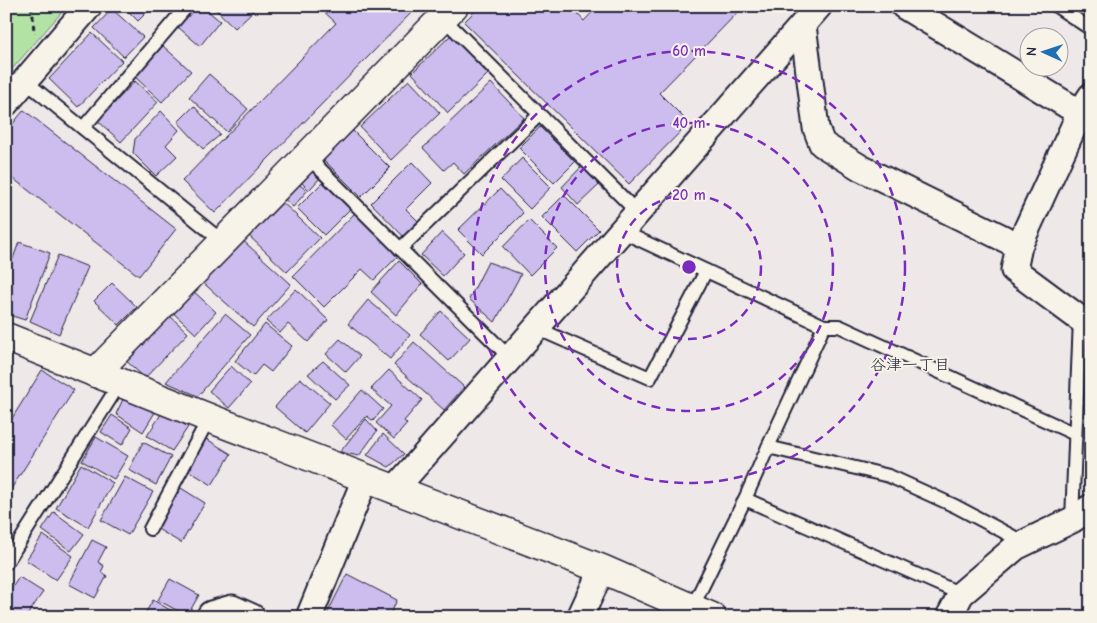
<svg xmlns="http://www.w3.org/2000/svg" width="1097" height="623" font-family="'Comic Neue','Klee One',sans-serif">
<rect width="100%" height="100%" fill="#efe8e9"/>
<filter id="ink" filterUnits="userSpaceOnUse"><feTurbulence type="fractalNoise" baseFrequency=".02" numOctaves="2"/><feDisplacementMap in="SourceGraphic" scale="10" xChannelSelector="R" yChannelSelector="G"/><feConvolveMatrix kernelMatrix="1 2 1 2 8 2 1 2 1" color-interpolation-filters="sRGB"/></filter>
<g filter="url(#ink)">
<polygon fill="#b2e3a4" stroke="#6a8270" points="6,6 67,6 6,76"/>
<g fill="#cdbdee" stroke="#22223b">
<polygon points="123,6 153,6 138,21"/>
<polygon points="196,6 202,6 220,21 200,46 178,27"/>
<polygon points="212,6 249,6 253,11 235,28"/>
<polygon points="318,6 417,7 215,213 182,181 336,23"/>
<polygon points="480,6 570,6 584,21 598,6 744,6 659,93 689,123 629,184 464,22"/>
<polygon points="112,9 143,37 124,57 94,28"/>
<polygon points="92,33 122,61 78,107 49,79"/>
<polygon points="451,35 488,74 448,113 412,73"/>
<polygon points="163,46 191,71 162,102 134,76"/>
<polygon points="209,74 248,109 227,132 189,97"/>
<polygon points="409,80 440,113 391,160 360,127"/>
<polygon points="135,81 158,102 121,142 98,121"/>
<polygon points="491,83 524,118 464,174 453,162 444,170 423,148"/>
<polygon points="194,106 220,135 203,149 178,122"/>
<polygon points="24,110 176,229 139,276 6,173 6,132"/>
<polygon points="161,111 179,130 166,145 177,156 156,176 133,153 135,139"/>
<polygon points="540,127 575,162 554,183 519,148"/>
<polygon points="351,129 390,168 361,197 322,158"/>
<polygon points="522,158 551,187 530,209 501,180"/>
<polygon points="412,162 432,183 406,209 418,221 403,236 371,203"/>
<polygon points="582,166 599,185 578,205 562,187"/>
<polygon points="309,167 320,178 309,190 298,179"/>
<polygon points="293,179 307,191 293,207 279,194"/>
<polygon points="323,182 350,209 324,235 297,208"/>
<polygon points="500,189 523,213 482,254 458,230"/>
<polygon points="564,195 599,230 577,252 542,217"/>
<polygon points="279,199 320,238 287,272 246,233"/>
<polygon points="355,213 398,256 374,280 362,269 324,307 293,276"/>
<polygon points="529,220 557,248 530,275 503,247"/>
<polygon points="442,232 464,253 443,276 421,255"/>
<polygon points="239,237 291,284 253,327 200,280"/>
<polygon points="19,242 50,253 25,320 6,314 6,278"/>
<polygon points="58,255 88,267 59,334 30,321"/>
<polygon points="399,261 422,284 396,315 371,292"/>
<polygon points="488,262 521,274 495,322 469,299"/>
<polygon points="112,283 137,307 119,325 94,301"/>
<polygon points="191,289 216,312 196,334 171,311"/>
<polygon points="296,289 328,320 308,342 288,324 280,333 266,321"/>
<polygon points="368,300 410,335 390,359 348,324"/>
<polygon points="441,311 470,338 449,361 420,334"/>
<polygon points="167,313 188,333 145,378 124,359"/>
<polygon points="225,314 250,335 198,396 166,382"/>
<polygon points="265,324 292,346 271,372 262,365 253,376 235,361"/>
<polygon points="340,339 360,356 346,372 326,354"/>
<polygon points="414,342 464,387 444,410 394,365"/>
<polygon points="323,361 350,385 335,399 308,374"/>
<polygon points="231,366 250,384 229,408 209,391"/>
<polygon points="42,370 74,390 6,497 6,428"/>
<polygon points="389,370 422,400 404,421 407,424 394,439 376,423 391,406 371,389"/>
<polygon points="300,378 330,403 305,433 275,407"/>
<polygon points="362,390 383,409 373,421 367,416 346,439 331,425"/>
<polygon points="125,395 157,409 143,432 116,414"/>
<polygon points="163,411 188,427 172,451 147,436"/>
<polygon points="112,415 132,428 122,445 101,432"/>
<polygon points="366,419 377,431 359,456 340,452"/>
<polygon points="383,434 404,454 389,467 367,455"/>
<polygon points="96,437 128,456 114,479 82,461"/>
<polygon points="205,438 231,454 212,485 186,469"/>
<polygon points="143,442 171,457 156,485 129,470"/>
<polygon points="81,464 113,483 88,527 56,508"/>
<polygon points="125,477 153,492 128,535 101,520"/>
<polygon points="181,488 205,503 181,543 156,528"/>
<polygon points="54,512 84,534 71,551 42,530"/>
<polygon points="43,535 73,556 56,580 26,560"/>
<polygon points="92,540 106,547 98,562 104,566 101,572 107,576 95,598 69,584"/>
<polygon points="347,574 397,600 389,617 326,616"/>
<polygon points="19,577 43,592 26,617 6,617 6,597"/>
<polygon points="170,579 199,595 187,616 158,600"/>
<polygon points="153,600 182,617 143,617"/>
</g>
<g fill="none" stroke-linecap="round" stroke-linejoin="round">
<defs>
<g id="lane">
<polyline points="431,6 638,213"/>
<polyline points="1056,6 1091,29"/>
<polyline points="25,81 223,242"/>
<polyline points="83,128 187,6"/>
<polyline points="307,156 510,358"/>
<polyline points="621,231 824,326 839,326 1075,434"/>
<polyline points="400,249 539,115"/>
<polyline points="536,328 650,378 706,271"/>
<polyline points="768,447 889,476 955,506 1025,543"/>
<polyline points="745,499 961,594"/>
<polyline points="1072,520 1080,319"/>
<polyline points="150,529 209,418"/>
<polyline points="6,563 120,383"/>
<polyline points="692,608 745,499 768,447 824,326"/>
</g>
<g id="street">
<polyline points="904,6 1080,113"/>
<polyline points="803,25 816,128 822,144 861,168 1019,246"/>
<polyline points="1091,96 1080,113 1019,246 1014,270 1091,327"/>
<polyline points="6,103 89,6"/>
<polyline points="394,490 819,6"/>
<polyline points="209,617 211,614 232,608 252,617"/>
<polyline points="309,617 365,479"/>
<polyline points="580,617 602,569"/>
<polyline points="949,617 961,594 1016,547 1072,520 1091,507"/>
</g>
<g id="secondary">
<polyline points="6,337 209,418 602,569 712,617"/>
<polyline points="95,373 454,6"/>
</g>
</defs>
<use href="#lane" stroke="#22223b" stroke-width="16"/>
<use href="#street" stroke="#22223b" stroke-width="29"/>
<use href="#secondary" stroke="#22223b" stroke-width="31"/>
<polyline stroke="#22223b" stroke-width="3" stroke-dasharray="5 4" stroke-linecap="butt" points="31,6 33,17 34,33"/>
<use href="#lane" stroke="#f7f3e8" stroke-width="12"/>
<use href="#street" stroke="#f7f3e8" stroke-width="25"/>
<use href="#secondary" stroke="#f7f3e8" stroke-width="28"/>
</g>
</g>
<g fill="none" stroke="#7b2cbf" stroke-width="2.5" stroke-dasharray="9 6">
<circle cx="689" cy="267" r="72"/>
<circle cx="689" cy="267" r="144"/>
<circle cx="689" cy="267" r="216"/>
</g>
<g text-anchor="middle" dominant-baseline="central" stroke-width="4" stroke-linejoin="round" paint-order="stroke">
<g font-size="16" fill="#22223b" stroke="#f7f3e8">
<text x="910" y="365">谷津一丁目</text>
</g>
</g>
<circle cx="689" cy="267" r="8" fill="#7b2cbf" stroke="#f7f3e8" stroke-width="2.5"/>
<g font-size="15" text-anchor="middle" font-weight="bold" fill="#7b2cbf" stroke="#f7f3e8" stroke-width="4" stroke-linejoin="round" paint-order="stroke">
<text x="689" y="56">60 m</text>
<text x="689" y="128">40 m</text>
<text x="689" y="200">20 m</text>
</g>
<rect width="1097" height="623" fill="none" stroke="#f7f3e8" stroke-width="25"/>
<rect x="12" y="12" width="1072" height="598" fill="none" stroke="#22223b" stroke-width="2" filter="url(#ink)"/>
<g transform="translate(1044 52) rotate(273)"><circle r="24" fill="#f7f3e8" stroke="#a29fa3"/>
<path d="M0-4L9 19L0 12L-9 19Z" fill="#1f6fb2"/>
<text y="-8" font-size="14" font-weight="bold" text-anchor="middle" fill="#22223b">N</text>
</g>
</svg>
